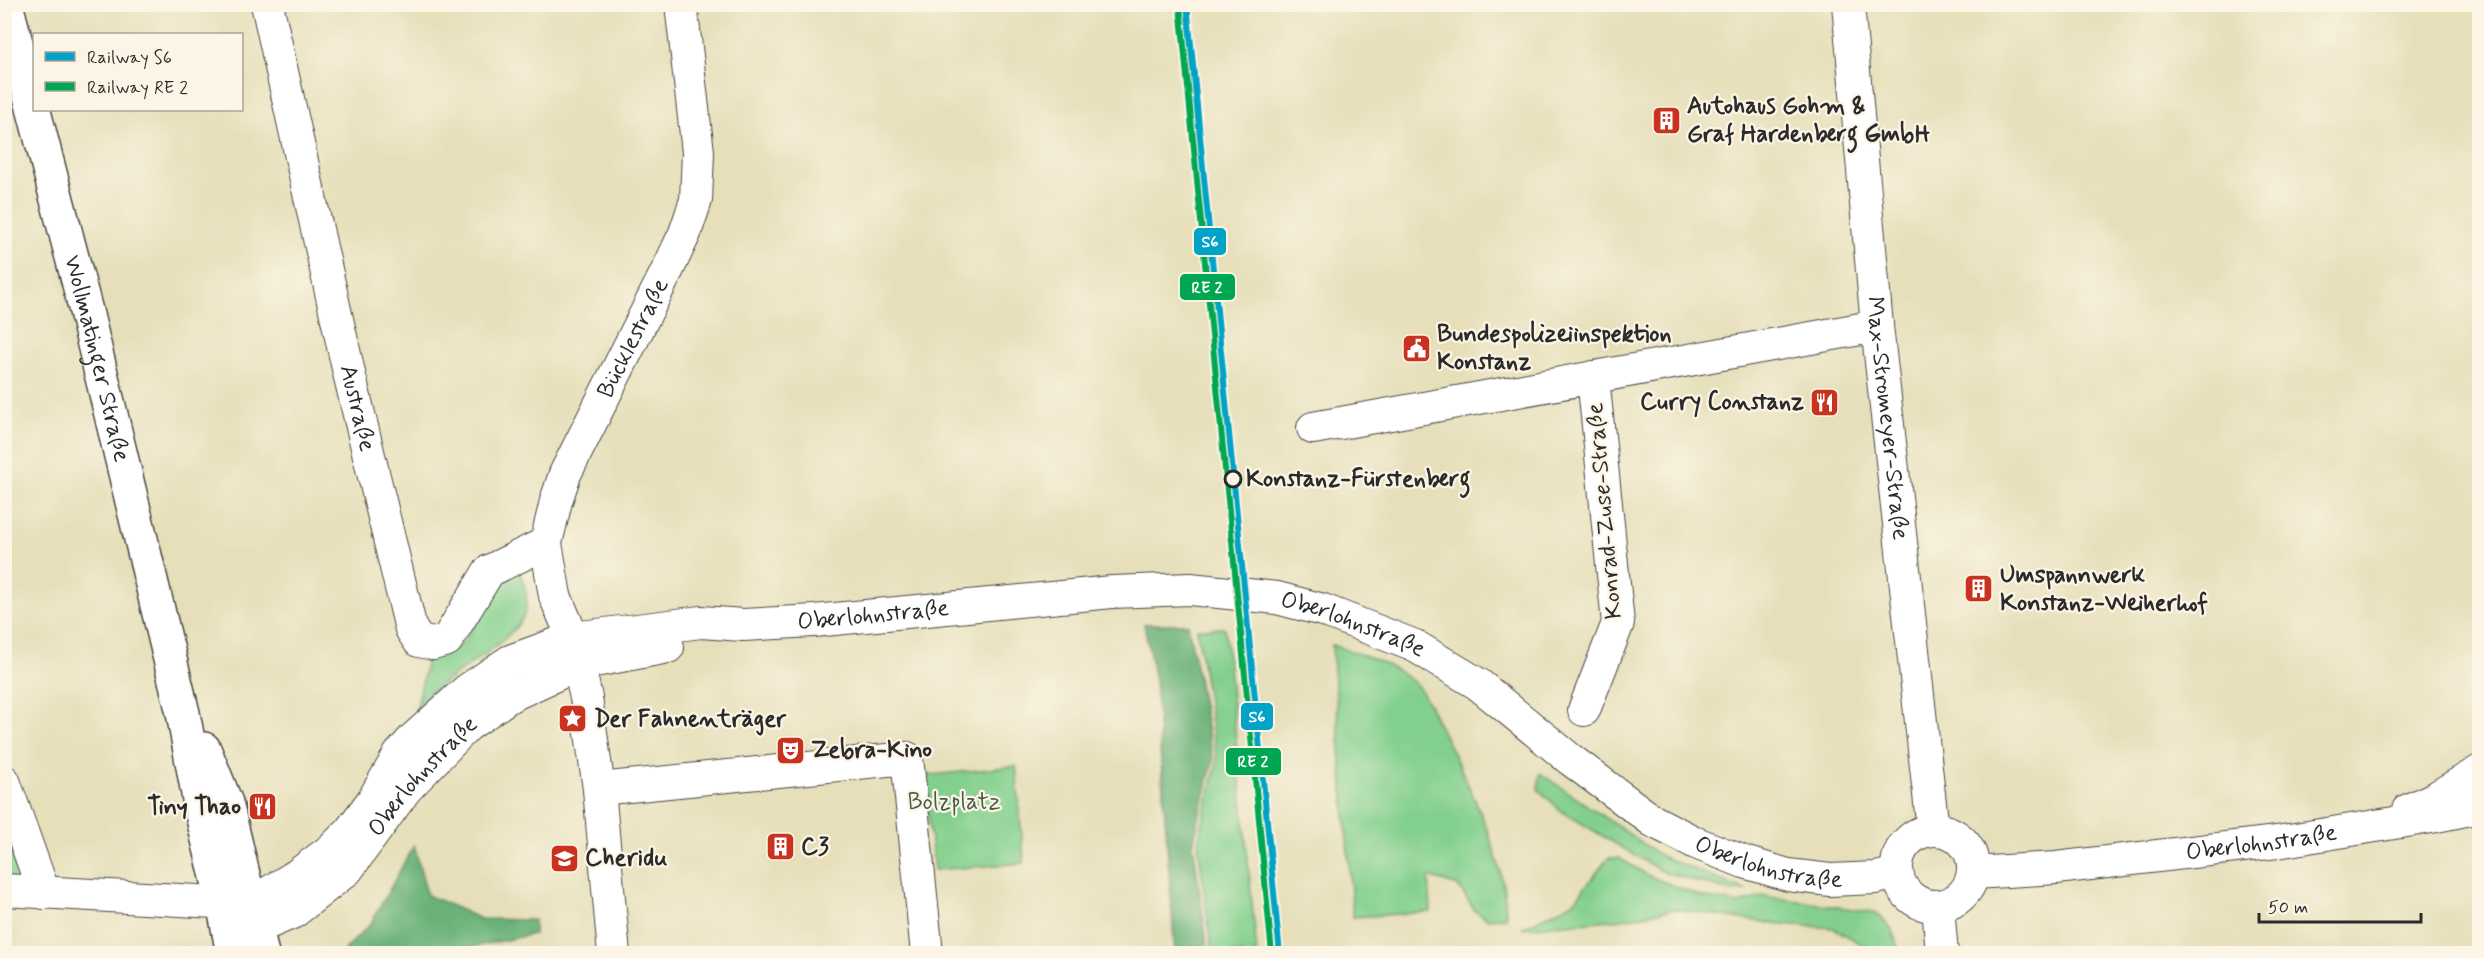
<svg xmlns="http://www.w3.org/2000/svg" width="2484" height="958" font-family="Mynerve,sans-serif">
<rect width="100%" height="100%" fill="#fcf5e5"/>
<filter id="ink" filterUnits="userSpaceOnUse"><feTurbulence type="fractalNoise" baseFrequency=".0167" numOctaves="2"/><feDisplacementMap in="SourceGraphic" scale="12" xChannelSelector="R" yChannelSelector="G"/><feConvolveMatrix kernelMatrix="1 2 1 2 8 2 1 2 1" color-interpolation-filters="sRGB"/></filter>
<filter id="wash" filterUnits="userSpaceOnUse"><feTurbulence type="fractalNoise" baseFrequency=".008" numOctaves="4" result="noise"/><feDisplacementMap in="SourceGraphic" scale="24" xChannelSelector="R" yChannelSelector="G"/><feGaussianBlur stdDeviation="1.35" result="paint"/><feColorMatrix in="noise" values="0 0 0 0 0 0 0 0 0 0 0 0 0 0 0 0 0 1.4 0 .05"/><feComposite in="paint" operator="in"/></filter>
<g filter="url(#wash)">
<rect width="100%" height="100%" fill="#e6dfba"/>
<g fill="#83d08e" stroke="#577e5c" stroke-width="1.5">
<path d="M518 569C523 581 529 595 526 609 521 636 459 670 438 687 430 693 424 700 417 706L428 656 445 654 464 643 498 580Z"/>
<polygon points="1225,628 1257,953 1212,953 1198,843 1217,761 1197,629"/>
<path d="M1332 645C1359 654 1389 662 1411 680 1425 691 1432 712 1440 727 1467 781 1506 856 1506 917L1488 919 1475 911 1458 886 1429 877 1431 912 1353 917Z"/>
<polygon points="1016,766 1024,863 934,870 924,776"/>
<polygon points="1540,773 1661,856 1745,890 1734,892 1661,871 1561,811 1538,789"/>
<polygon points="5,781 44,893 5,890"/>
<path d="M1608 858H1619L1649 876 1699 896 1738 904 1764 896 1872 912C1890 922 1896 934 1898 953H1874L1870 949 1834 928 1770 923 1675 909 1623 919 1521 928 1574 902Z"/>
</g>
<g fill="#6ab279" stroke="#4a6e52" stroke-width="1.5">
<polygon points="1144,624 1188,624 1213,760 1193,843 1208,953 1175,953 1155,680"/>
<polygon points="414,845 427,895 481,919 534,920 534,934 445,953 342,953 371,923"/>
</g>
</g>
<g filter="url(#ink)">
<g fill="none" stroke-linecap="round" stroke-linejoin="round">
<defs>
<g id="minor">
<path id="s1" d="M267 4 349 373 411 629 419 641 433 644 447 640 489 571 546 543"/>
<path id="s2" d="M1848 4 1877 326 1933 830"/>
<polyline points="1313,428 1877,326"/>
<polyline points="1584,710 1618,623 1593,377"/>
<polyline points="4,781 44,893"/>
<polyline points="599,789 907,758 927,954"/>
<polyline points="2408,810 2435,798 2480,771"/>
<circle cx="1935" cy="868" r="38"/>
<path id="s3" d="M1973 873 2056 868 2277 842 2431 817 2480 807"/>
<path id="s4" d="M4 890 250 904 297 875 333 848 350 831 373 800 399 755 413 739 467 690 510 661 573 638 701 622 743 625 814 621 1112 592 1190 589 1277 598 1323 610 1415 646 1478 684 1571 760 1653 821 1696 843 1744 862 1788 875 1830 880 1876 878 1897 873"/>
<polyline points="1938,906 1942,954"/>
<path id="s5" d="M231 932 256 928 294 912 347 870 406 789 467 726 510 696 579 664 668 647"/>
<path id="s6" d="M614 954 599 789 586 698 573 638 555 596 546 543 556 501 565 474 668 269 685 233 696 200 698 152 681 4"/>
</g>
<g id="major">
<path id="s7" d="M6 4 86 311 183 713 201 810 223 902 233 954"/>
<polyline points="204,749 226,803 262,954"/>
</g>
</defs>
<use href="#minor" stroke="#474640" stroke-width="34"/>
<use href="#major" stroke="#474640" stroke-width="36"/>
<use href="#minor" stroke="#fff" stroke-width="32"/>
<use href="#major" stroke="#fff" stroke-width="33"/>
<defs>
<polyline id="rail-1" points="1187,4 1280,954"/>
<polyline id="rail-2" points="1180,5 1272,954"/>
</defs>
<use href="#rail-1" stroke="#fcf5e5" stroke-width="10"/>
<use href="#rail-2" stroke="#fcf5e5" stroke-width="10"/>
<use href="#rail-1" stroke="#02a3c6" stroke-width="6"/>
<use href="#rail-2" stroke="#00a651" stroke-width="6"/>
</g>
</g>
<defs>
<symbol id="building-square" viewBox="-11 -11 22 22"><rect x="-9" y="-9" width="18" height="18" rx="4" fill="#c8321e" stroke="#fcf5e5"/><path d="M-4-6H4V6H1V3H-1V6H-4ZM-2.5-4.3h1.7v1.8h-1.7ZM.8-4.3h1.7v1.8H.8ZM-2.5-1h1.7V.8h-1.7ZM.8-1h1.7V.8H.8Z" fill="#fff"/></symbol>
<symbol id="civic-square" viewBox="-11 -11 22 22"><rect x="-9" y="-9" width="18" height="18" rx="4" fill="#c8321e" stroke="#fcf5e5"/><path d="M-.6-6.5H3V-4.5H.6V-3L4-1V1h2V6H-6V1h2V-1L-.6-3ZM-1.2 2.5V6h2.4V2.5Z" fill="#fff"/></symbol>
<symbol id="restaurant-square" viewBox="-11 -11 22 22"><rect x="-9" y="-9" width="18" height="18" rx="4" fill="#c8321e" stroke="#fcf5e5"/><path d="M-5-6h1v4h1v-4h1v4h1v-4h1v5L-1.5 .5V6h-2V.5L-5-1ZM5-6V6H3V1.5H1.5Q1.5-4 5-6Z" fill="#fff"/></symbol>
<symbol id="sight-square" viewBox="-11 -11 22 22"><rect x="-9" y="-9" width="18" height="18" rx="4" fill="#c8321e" stroke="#fcf5e5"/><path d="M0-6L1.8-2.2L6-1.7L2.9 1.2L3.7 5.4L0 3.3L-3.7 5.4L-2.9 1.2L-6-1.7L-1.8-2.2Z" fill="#fff"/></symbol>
<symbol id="theatre-square" viewBox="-11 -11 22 22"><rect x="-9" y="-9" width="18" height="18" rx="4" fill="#c8321e" stroke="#fcf5e5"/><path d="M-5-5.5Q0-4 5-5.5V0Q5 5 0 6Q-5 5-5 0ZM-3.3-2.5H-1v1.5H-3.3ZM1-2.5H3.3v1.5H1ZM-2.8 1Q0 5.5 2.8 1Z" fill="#fff"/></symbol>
<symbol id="school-square" viewBox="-11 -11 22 22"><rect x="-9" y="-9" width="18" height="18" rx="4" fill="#c8321e" stroke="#fcf5e5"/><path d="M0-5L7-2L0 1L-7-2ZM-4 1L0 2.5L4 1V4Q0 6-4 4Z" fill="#fff"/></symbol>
</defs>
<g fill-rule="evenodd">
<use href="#building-square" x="1650" y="104" width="33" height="33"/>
<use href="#civic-square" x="1400" y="332" width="33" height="33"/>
<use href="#restaurant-square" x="1808" y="386" width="33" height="33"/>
<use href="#building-square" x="1962" y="572" width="33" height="33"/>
<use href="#sight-square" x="556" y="702" width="33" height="33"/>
<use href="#theatre-square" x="774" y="734" width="33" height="33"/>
<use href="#restaurant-square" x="246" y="790" width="33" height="33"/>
<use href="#building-square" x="764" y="830" width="33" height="33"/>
<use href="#school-square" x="548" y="842" width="33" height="33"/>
</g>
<circle fill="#fcf5e5" stroke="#2b2b2b" stroke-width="3" cx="1233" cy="479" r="8"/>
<g text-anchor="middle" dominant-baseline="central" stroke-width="4.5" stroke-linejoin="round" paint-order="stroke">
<g font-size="24" font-weight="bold" fill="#2b2b2b" stroke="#fcf5e5" text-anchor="start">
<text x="1687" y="106">Autohaus Gohm &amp;<tspan x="1687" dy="28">Graf Hardenberg GmbH</tspan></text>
<text x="1437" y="334">Bundespolizeiinspektion<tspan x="1437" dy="28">Konstanz</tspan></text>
<text x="1804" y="402" text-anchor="end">Curry Constanz</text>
<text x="2000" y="575">Umspannwerk<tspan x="2000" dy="28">Konstanz-Weiherhof</tspan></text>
<text x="594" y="719">Der Fahnenträger</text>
<text x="811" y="750">Zebra-Kino</text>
<text x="241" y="807" text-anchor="end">Tiny Thao</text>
<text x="801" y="847">C3</text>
<text x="585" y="858">Cheridu</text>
</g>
<g font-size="24" fill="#2b2b2b" stroke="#fcf5e5">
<text stroke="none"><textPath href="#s6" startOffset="642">Bücklestraße</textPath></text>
<text stroke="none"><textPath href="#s7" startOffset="366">Wollmatinger Straße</textPath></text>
<text stroke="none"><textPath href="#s1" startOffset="414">Austraße</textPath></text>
<text stroke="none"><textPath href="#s2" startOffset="416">Max-Stromeyer-Straße</textPath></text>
<text transform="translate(1605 511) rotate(-95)">Konrad-Zuse-Straße</text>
<text stroke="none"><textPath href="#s4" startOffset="976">Oberlohnstraße</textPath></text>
<text stroke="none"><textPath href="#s4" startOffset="1462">Oberlohnstraße</textPath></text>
<text stroke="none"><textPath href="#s5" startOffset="255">Oberlohnstraße</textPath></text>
<text stroke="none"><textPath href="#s3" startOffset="290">Oberlohnstraße</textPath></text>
<text stroke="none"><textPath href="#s4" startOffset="1948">Oberlohnstraße</textPath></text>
</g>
<g font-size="24" font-weight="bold" fill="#2b2b2b" stroke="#fcf5e5" text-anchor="start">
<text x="1246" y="479">Konstanz-Fürstenberg</text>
</g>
<g font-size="24" fill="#455d49" stroke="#fcf5e5">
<text x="954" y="802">Bolzplatz</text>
</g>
</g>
<g stroke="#fcf5e5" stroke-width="2">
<rect x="1193" y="227" width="34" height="29" rx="6" fill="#02a3c6"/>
<rect x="1179" y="273" width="57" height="28" rx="6" fill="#00a651"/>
<rect x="1240" y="702" width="34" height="29" rx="6" fill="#02a3c6"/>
<rect x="1225" y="747" width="57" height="29" rx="6" fill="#00a651"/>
</g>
<g font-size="16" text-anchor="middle" font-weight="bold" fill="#fff">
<text x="1210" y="247">S6</text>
<text x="1207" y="293">RE 2</text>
<text x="1257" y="722">S6</text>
<text x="1253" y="767">RE 2</text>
</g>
<rect width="2484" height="958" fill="none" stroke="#fcf5e5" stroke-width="24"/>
<rect x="33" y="33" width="210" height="78" fill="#fcf5e5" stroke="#a8a49b" stroke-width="1.5"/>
<rect x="45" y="52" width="30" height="9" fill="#02a3c6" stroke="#a8a49b" stroke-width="1.5"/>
<text x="87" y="63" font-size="18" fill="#2b2b2b">Railway S6</text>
<rect x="45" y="82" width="30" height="9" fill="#00a651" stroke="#a8a49b" stroke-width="1.5"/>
<text x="87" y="93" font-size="18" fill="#2b2b2b">Railway RE 2</text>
<path d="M2259 913v9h162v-9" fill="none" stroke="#2b2b2b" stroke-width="3"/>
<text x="2268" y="913" font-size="18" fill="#2b2b2b" stroke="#fcf5e5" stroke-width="4.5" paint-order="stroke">50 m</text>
</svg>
